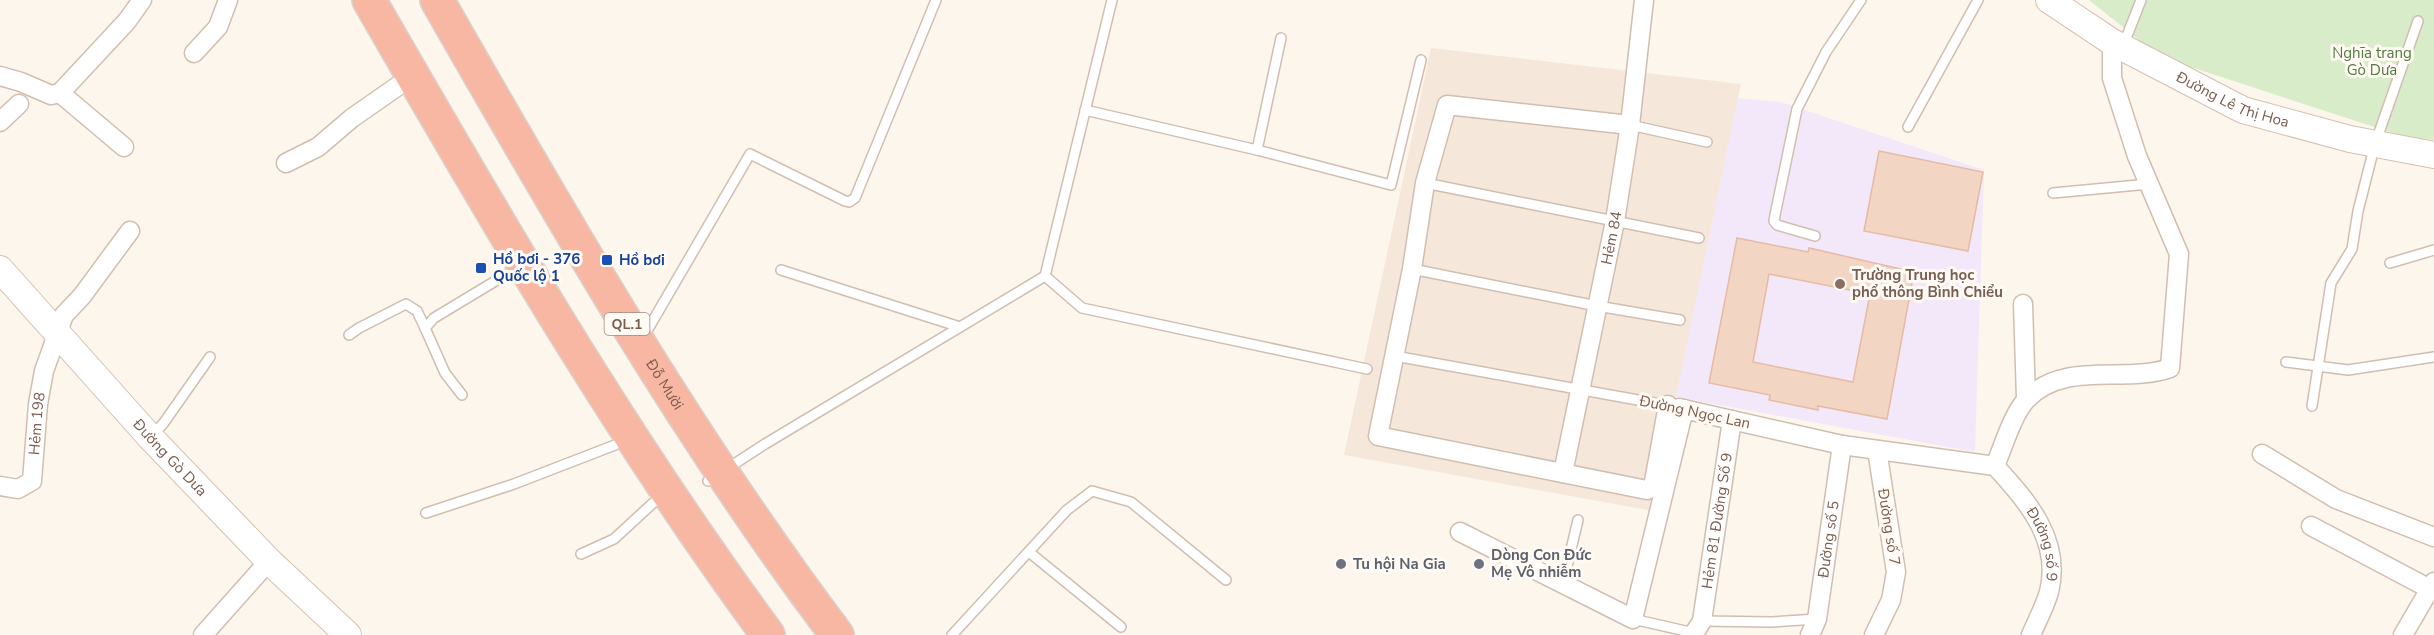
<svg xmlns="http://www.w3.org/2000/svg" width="2434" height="635" font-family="'Nunito Sans',sans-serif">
<rect width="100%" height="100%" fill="#fdf6ec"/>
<polygon fill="#f5e8da" points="1431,48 1741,84 1653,511 1344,455"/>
<polygon fill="#f3e8fa" points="1738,98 1781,102 1984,170 1975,452 1676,397"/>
<polygon fill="#d8ecc9" points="2089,0 2434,0 2434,140 2405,137 2160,57"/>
<g fill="#f3d5c3" stroke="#e6bba3" stroke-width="1.5" fill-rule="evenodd">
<polygon points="1879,151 1983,172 1968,251 1864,231"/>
<path d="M1737 238 1808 252 1809 248 1914 272 1887 419 1818 406V410L1769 400 1770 395 1709 383ZM1769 274 1870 294 1853 382 1753 362Z"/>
</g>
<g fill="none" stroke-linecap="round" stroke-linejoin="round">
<defs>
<g id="lane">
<polyline points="2123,46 2141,0"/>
<polyline points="1085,110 1257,150 1391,185 1421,60"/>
<polyline points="1630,125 1707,142"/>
<polyline points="1908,127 1978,0"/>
<polyline points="1257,150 1281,38"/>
<polyline points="1425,183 1699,238"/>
<polyline points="2053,193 2149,184"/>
<polyline points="1815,236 1777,225 1774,221 1775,215 1797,109 1826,52 1861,0"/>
<polyline points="2390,263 2434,250"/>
<polyline points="1412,269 1597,306 1680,320"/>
<polyline points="781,270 960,327"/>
<polyline points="1045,276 1082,308 1367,369"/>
<polyline points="349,335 359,328 406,304 417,311 425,328"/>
<polyline points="644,336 750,154 845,201 849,202 855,198 936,0"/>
<polyline points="1395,356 1671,406"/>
<polyline points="2286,362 2348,370 2434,357"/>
<polyline points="462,395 445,373 425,328 434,318 507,274"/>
<polyline points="2312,406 2331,283 2352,249 2358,211 2375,144 2418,21"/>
<polyline points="150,437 163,424 210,357"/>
<polyline points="708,481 765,444 1045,276 1112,0"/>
<polyline points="426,513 514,484 615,445"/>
<polyline points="1029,552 1121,627"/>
<polyline points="581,554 614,539 653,503"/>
<polyline points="1563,583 1578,520"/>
<polyline points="1633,619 1694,633"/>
<polyline points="1702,621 1772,622 1817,619"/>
<polyline points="952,635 1067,510 1092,491 1131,502 1226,580"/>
</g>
<g id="street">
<polyline points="194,53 218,27 228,0"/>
<polyline points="0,76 21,82 51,95 60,93 127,21 142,0"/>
<polyline points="60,93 124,147"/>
<polyline points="0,122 19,104"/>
<polyline points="1630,125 1447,105 1425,183 1412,269 1378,436 1647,490 1653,487 1668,405"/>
<polyline points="286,163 318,147 352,118 398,86"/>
<polyline points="2023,304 2026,399"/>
<polyline points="1679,408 1842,445 1995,466"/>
<polyline points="2262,454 2336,499 2434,537"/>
<path d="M1995 466C2003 447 2013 413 2027 399 2064 360 2125 384 2170 368L2179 254 2137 156 2112 78V42"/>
<path id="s1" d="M1995 466C2027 501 2062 540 2049 592 2045 606 2037 621 2031 635"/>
<path id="s2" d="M1563 473 1615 221 1630 125 1644 0"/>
<path id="s3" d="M0 486 18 489 32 481 38 404 44 371 64 315 82 296 130 231"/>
<polyline points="2311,526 2430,589"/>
<polyline points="1460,532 1633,619 1684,409"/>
<polyline points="203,635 269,561"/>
<path id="s4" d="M1693 635 1702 621 1732 420"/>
<path id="s5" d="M1810 635 1817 619 1842 445"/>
<polyline points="1874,635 1891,600 1896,572 1877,450"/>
<polyline points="2403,635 2434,582"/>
</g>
<g id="secondary">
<path id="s6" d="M2049 0 2112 42 2243 110 2350 139 2434 155"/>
<path id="s7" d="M0 269 150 437 269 561 348 635"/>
</g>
<g id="highway">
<path d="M369 0C494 217 619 433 768 635"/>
<path id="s8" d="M437 0C561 217 686 435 837 635"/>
</g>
</defs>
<use href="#lane" stroke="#d1beb0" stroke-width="12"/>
<use href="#street" stroke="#d1beb0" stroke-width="21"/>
<use href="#secondary" stroke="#d6c0b0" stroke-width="28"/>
<use href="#highway" stroke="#dad1cd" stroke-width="36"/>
<use href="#lane" stroke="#fff" stroke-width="9"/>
<use href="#street" stroke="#fff" stroke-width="18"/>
<use href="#secondary" stroke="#fff" stroke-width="26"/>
<use href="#highway" stroke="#f7b7a3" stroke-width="33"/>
</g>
<g fill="#1a4fb4" stroke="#fffaf3" stroke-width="2">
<rect x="601" y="254" width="12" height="12" rx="3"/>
<rect x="475" y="262" width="12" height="12" rx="3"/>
</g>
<circle fill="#8d6e63" stroke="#fffaf3" stroke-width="2" cx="1840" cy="284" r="6"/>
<g fill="#6b7280" stroke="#fffaf3" stroke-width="2">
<circle cx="1341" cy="564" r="6"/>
<circle cx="1479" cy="564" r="6"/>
</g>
<g text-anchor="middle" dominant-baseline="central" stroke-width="6" stroke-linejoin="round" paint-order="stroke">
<rect fill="#fffaf3" stroke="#a28b7f" stroke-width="1.5" x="604.5" y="313" width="45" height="22" rx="4.5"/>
<g font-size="14" font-weight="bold" fill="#7a5c4d">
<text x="627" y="324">QL.1</text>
</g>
<g font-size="15" fill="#537a41" stroke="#fffaf3">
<text x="2372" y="53">Nghĩa trang<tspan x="2372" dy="17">Gò Dưa</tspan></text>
</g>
<g font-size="15" fill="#7a5c4d" stroke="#fffaf3">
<text stroke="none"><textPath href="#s6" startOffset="210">Đường Lê Thị Hoa</textPath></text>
<text stroke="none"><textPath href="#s2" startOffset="240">Hẻm 84</textPath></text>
<text stroke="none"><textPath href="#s8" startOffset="447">Đỗ Mười</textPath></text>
<text transform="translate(1695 412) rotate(12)">Đường Ngọc Lan</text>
<text stroke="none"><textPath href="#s3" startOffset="92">Hẻm 198</textPath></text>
<text stroke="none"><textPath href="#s7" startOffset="254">Đường Gò Dưa</textPath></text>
<text stroke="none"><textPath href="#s4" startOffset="118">Hẻm 81 Đường Số 9</textPath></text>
<text transform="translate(1889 527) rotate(81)">Đường số 7</text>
<text stroke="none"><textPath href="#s5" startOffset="98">Đường số 5</textPath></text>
<text stroke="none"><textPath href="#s1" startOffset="94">Đường số 9</textPath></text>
</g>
<g font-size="15" font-weight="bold" fill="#164399" stroke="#fffaf3" text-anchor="start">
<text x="493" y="259">Hồ bơi - 376<tspan x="493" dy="17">Quốc lộ 1</tspan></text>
<text x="619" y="260">Hồ bơi</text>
</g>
<g font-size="15" font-weight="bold" fill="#785e54" stroke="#fffaf3" text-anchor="start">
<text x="1852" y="275">Trường Trung học<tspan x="1852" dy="17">phổ thông Bình Chiểu</tspan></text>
</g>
<g font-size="15" font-weight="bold" fill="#5b616d" stroke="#fffaf3" text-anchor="start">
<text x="1491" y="555">Dòng Con Đức<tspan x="1491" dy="17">Mẹ Vô nhiễm</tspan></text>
<text x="1353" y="564">Tu hội Na Gia</text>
</g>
</g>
</svg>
